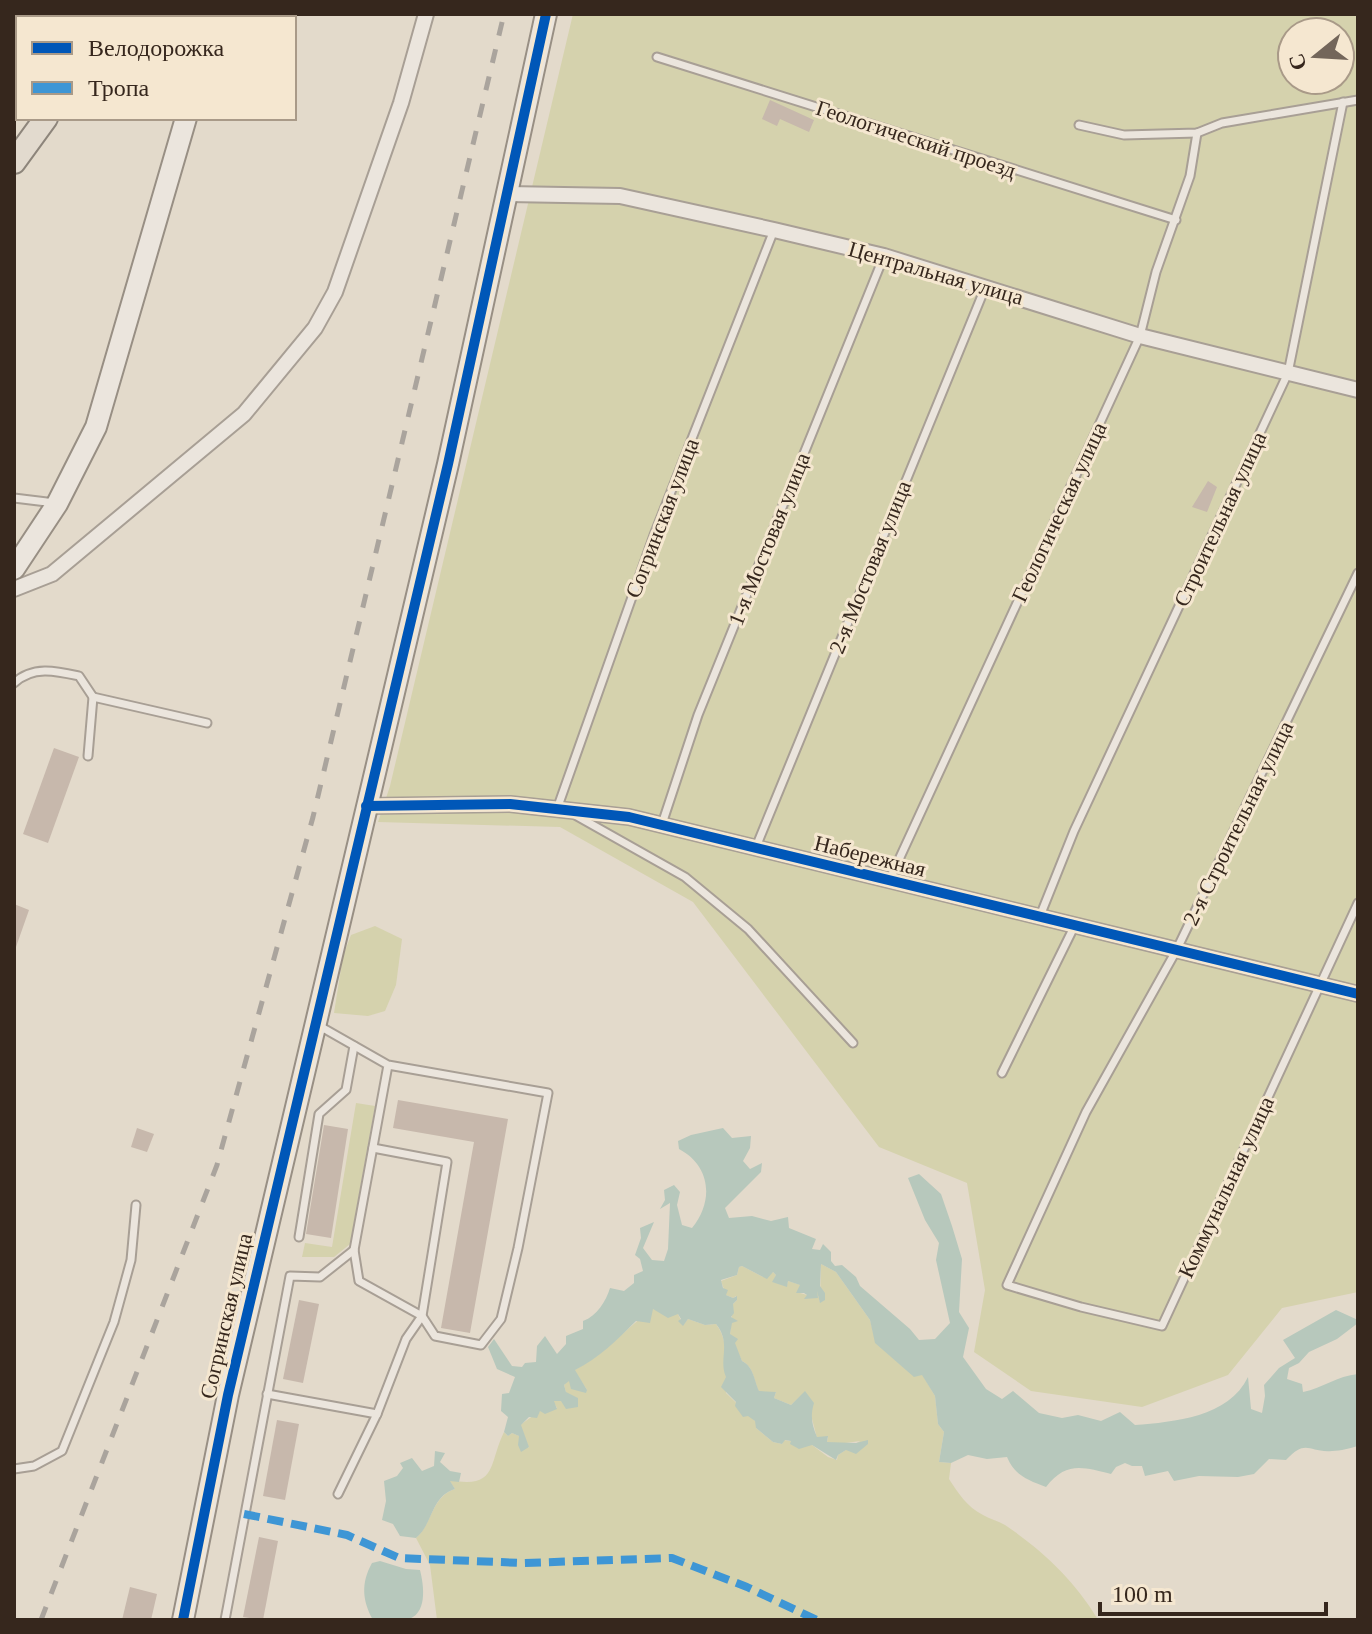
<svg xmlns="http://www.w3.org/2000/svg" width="1372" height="1634" font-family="Georgia,serif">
<rect width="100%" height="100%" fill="#e3dacb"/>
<g fill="#d5d2ad" fill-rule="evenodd">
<path d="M573 14H1358V1292L1282 1308 1228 1375 1142 1407 1031 1391 974 1352 985 1290 967 1183 879 1147 693 902 560 827 378 822 390 786ZM1292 32H1340V80H1292Z"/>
<polygon points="375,926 402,939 396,985 385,1011 368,1016 334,1013 343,956 351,935"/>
<polygon points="356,1103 375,1106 350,1244 334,1257 302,1257 305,1243 332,1247"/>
<path d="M821 1264 836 1272 870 1320 876 1343 914 1376 922 1374 935 1396 938 1424 944 1432 939 1462 951 1463 949 1479C959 1494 966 1506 983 1515 990 1519 998 1521 1005 1525 1041 1549 1075 1581 1097 1618L437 1620 430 1565 416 1538C433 1523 431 1497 455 1489L449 1480C498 1489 488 1465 504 1432L508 1436 512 1433 519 1436 529 1448 520 1425 540 1411 557 1408 553 1401H561L566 1392 564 1385 569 1380 587 1390 574 1370C605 1355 625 1328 653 1309L678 1314 683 1325 688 1319 705 1325 716 1324C730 1342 726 1370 726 1393L756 1422V1428L773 1442 782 1444 784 1440 812 1445 828 1457 837 1460 838 1455 860 1441 838 1444 827 1442 828 1437 817 1438 805 1392 791 1405 774 1398 776 1392H759C754 1381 754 1367 742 1361L730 1335 733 1304 737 1300 736 1296 733 1298 726 1295 721 1281 737 1275 739 1267 742 1266 763 1277 773 1272 776 1275 773 1282 787 1285 788 1281 801 1285 800 1293 807 1295 816 1293 817 1290 820 1302Z"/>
</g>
<g fill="#b7c8bc">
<path d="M723 1128 732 1138 751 1136 750 1148 743 1161 750 1169 762 1163 761 1172 725 1208 729 1218 752 1216 771 1221 788 1217 789 1228 816 1239 812 1249 820 1250 823 1244 831 1252V1261L835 1266 842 1265 856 1277 860 1286 910 1329 919 1340 935 1339 950 1323 936 1260 939 1243 925 1220 908 1178 919 1174 941 1194 952 1226 962 1259 959 1312 969 1328 963 1357 986 1389 1002 1399 1013 1391 1039 1413 1062 1418 1078 1415 1101 1421 1120 1412 1135 1425C1174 1422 1229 1417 1248 1377L1251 1409 1262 1413 1265 1396 1264 1385 1279 1368 1295 1358 1283 1340 1336 1310 1358 1320V1323L1337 1339 1309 1352 1299 1363 1289 1368 1287 1379 1302 1384 1303 1392C1323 1388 1337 1376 1358 1374V1446C1350 1448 1341 1451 1332 1451 1308 1453 1307 1438 1286 1460L1269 1459 1254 1474 1238 1477 1199 1476 1174 1481 1168 1471 1145 1476 1142 1466H1132L1125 1463 1116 1467 1111 1474C1083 1467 1066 1461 1046 1487 1028 1480 1015 1476 1007 1457L987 1459 968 1455 951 1463 939 1462 944 1432 938 1424 935 1396 922 1375 914 1377 875 1343 870 1320 836 1272 821 1264 820 1286 825 1293V1300L820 1303 817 1291 818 1298 804 1299 807 1295 804 1293H796L800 1285 788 1281 787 1287 772 1282 776 1275 773 1272 767 1279 742 1266 739 1267 737 1275 721 1280 723 1288 728 1290 726 1295 733 1298 737 1296V1300L733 1304 734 1313 731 1317 738 1321 732 1323 730 1334 738 1339 735 1343 742 1361C754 1367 754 1380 759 1391L776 1392 774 1398 791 1405 805 1391 814 1403C810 1416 812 1425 817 1437L828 1436 827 1442 856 1443 868 1440V1444L856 1454 846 1450 838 1455 836 1460 812 1445 799 1449 790 1444 791 1441 785 1440 782 1444 773 1442 756 1428 755 1421 748 1416 743 1417 735 1406 736 1402 721 1387 726 1377C718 1359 732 1344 716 1324L705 1325 688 1319 683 1326 678 1321 681 1319 678 1314 668 1318 653 1309 650 1323 636 1321C617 1340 599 1358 575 1370L587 1390 586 1393 571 1389 569 1381 564 1385 566 1392 578 1398V1407L566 1409 561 1401H554L557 1409 545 1414 540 1411 537 1418 529 1417 521 1425 529 1447 521 1452 518 1445 519 1436 512 1433 508 1436 504 1432 508 1417 501 1411 502 1394 509 1393 515 1377 497 1369 488 1347 494 1339 512 1366 522 1367 525 1363 536 1362 537 1346 545 1336 557 1354 566 1344V1336L583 1329V1321C597 1316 606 1301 610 1288L624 1291 634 1283V1275L643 1271 640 1259 635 1255 641 1238 640 1228 654 1222 643 1248 652 1260 664 1261 668 1249 670 1203 660 1209 665 1200 664 1190 674 1185 680 1192 677 1205 682 1225 692 1228C714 1201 711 1166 679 1149L678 1141 691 1135Z"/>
<path d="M435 1451 445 1453 440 1462 450 1471 461 1473 459 1482 450 1481 455 1489C430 1497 434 1523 416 1538L400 1536 393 1524 382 1520 386 1501 384 1481 397 1476 403 1468 400 1463 412 1458 422 1471 434 1466Z"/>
<path d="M380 1561 406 1569 420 1570C424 1586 428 1615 406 1620 396 1622 383 1620 373 1620 362 1600 361 1583 372 1563Z"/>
</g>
<g fill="#c7b8ac">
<polygon points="770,100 814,120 809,132 780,119 777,126 762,119"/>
<polygon points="1208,481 1217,487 1207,512 1192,507"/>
<polygon points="54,748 79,757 48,843 23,834"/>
<polygon points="14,904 29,910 16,947 14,947"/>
<polygon points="398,1100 508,1119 470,1333 441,1328 474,1142 393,1128"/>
<polygon points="324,1125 348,1129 331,1238 306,1234"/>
<polygon points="137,1128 154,1134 147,1152 131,1147"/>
<polygon points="299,1300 319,1304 303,1383 283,1379"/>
<polygon points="277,1420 299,1424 285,1500 263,1496"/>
<polygon points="259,1537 278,1541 263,1620 243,1617"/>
<polygon points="130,1587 157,1594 151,1620 122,1620"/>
</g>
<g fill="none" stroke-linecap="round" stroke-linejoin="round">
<defs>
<g id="lane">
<polyline points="657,57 1176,220"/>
<polyline points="1079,125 1124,135 1197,133 1222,123 1358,100"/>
<polyline points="14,498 55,503"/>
<polyline points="1358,573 1176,951 1086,1112 1007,1285 1081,1307 1162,1326 1358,903"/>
<path d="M14 683C33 665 57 671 79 676L93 697 88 756"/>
<polyline points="93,697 207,723"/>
<polyline points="557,809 654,535 774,230"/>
<polyline points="575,815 685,877 748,929 853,1043"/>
<polyline points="662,824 698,715 884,256"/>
<polyline points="756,847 985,288"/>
<polyline points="890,879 1140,336 1156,272 1190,176 1197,133"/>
<polyline points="1040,916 1074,831 1288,373 1343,102"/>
<polyline points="316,1024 388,1065 548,1093 518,1248 501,1319 481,1345 435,1336 422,1316 359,1281 354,1250 388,1065"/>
<polyline points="1002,1073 1074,927"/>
<polyline points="299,1237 319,1114 346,1090 354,1046"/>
<polyline points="267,1394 377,1414"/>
<polyline points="14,1469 34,1466 62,1451 114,1322 131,1260 136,1205"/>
<polyline points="338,1494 377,1414 406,1339 422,1316 447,1162 373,1148"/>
<polyline points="225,1620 290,1276 320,1277 354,1250"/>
</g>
<g id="street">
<polyline points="507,194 620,196 774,230 884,256 1140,336 1358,390"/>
<polyline points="14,589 52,574 244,414 315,328 335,292 401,103 426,14"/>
<polyline points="366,806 510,804 629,817 1358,994"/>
</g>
<g id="secondary">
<polyline points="215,18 216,14"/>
<polyline points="14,569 57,504 96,427 186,118"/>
<polyline points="183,1620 228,1395 448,464 546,14"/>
</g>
<g id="primary">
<polyline points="106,18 109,14"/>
<polyline points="14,162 46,118"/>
</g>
</defs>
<use href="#lane" stroke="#a89f95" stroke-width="11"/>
<use href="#street" stroke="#a89f95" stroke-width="18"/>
<use href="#secondary" stroke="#988f84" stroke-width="24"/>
<use href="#primary" stroke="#8d857b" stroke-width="26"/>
<use href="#lane" stroke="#ebe5dd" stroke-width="7"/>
<use href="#street" stroke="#ebe5dd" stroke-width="14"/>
<use href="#secondary" stroke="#ebe5dd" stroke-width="20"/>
<use href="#primary" stroke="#e2dace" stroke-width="22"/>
<polyline stroke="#aaa49d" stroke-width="5" stroke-dasharray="14 14" stroke-linecap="butt" points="41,1620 217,1165 313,817 504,14"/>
<polyline stroke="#3e96d5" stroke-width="8" stroke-dasharray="16 8" stroke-linecap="butt" points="244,1514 347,1535 399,1558 523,1563 672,1558 747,1587 817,1620"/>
<defs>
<g id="cycleway">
<polyline points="366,806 510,804 629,817 1358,994"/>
<polyline points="183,1620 228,1395 448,464 546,14"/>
</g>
</defs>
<use href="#cycleway" stroke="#f5e7d0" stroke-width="15"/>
<use href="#cycleway" stroke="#0057b8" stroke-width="10"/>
</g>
<g text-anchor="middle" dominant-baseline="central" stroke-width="6" stroke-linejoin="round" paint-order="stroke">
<g font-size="22" fill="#36271d" stroke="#f5e7d0">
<text transform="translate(916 139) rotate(18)">Геологический проезд</text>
<text transform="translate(936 273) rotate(16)">Центральная улица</text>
<text transform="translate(1059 512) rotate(-65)">Геологическая улица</text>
<text transform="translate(662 518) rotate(-69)">Согринская улица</text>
<text transform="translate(1220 519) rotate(-65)">Строительная улица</text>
<text transform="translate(769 539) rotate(-68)">1-я Мостовая улица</text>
<text transform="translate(870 567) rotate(-68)">2-я Мостовая улица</text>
<text transform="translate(1238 823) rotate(-64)">2-я Строительная улица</text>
<text transform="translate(870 856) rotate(14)">Набережная</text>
<text transform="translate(1226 1187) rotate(-65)">Коммунальная улица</text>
<text transform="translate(226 1316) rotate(-77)">Согринская улица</text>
</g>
</g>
<rect width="1372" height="1634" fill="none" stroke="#36271d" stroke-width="32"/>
<rect x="16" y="16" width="280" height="104" fill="#f5e7d0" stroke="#a99a88" stroke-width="2"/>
<rect x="32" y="42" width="40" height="12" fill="#0057b8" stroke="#a99a88" stroke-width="2"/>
<text x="88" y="56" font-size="24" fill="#36271d">Велодорожка</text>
<rect x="32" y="82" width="40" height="12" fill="#3e96d5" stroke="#a99a88" stroke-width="2"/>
<text x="88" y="96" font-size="24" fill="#36271d">Тропа</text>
<g transform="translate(1316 56) rotate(252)"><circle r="38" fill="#f5e7d0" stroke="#a99a88" stroke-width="2"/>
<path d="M0-6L14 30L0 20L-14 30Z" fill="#73665a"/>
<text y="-12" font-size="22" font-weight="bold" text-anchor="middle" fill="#36271d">С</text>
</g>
<path d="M1100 1602v12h226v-12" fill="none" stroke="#36271d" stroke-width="4"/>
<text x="1112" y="1602" font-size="24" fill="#36271d" stroke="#f5e7d0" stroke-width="6" paint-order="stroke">100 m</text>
</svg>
